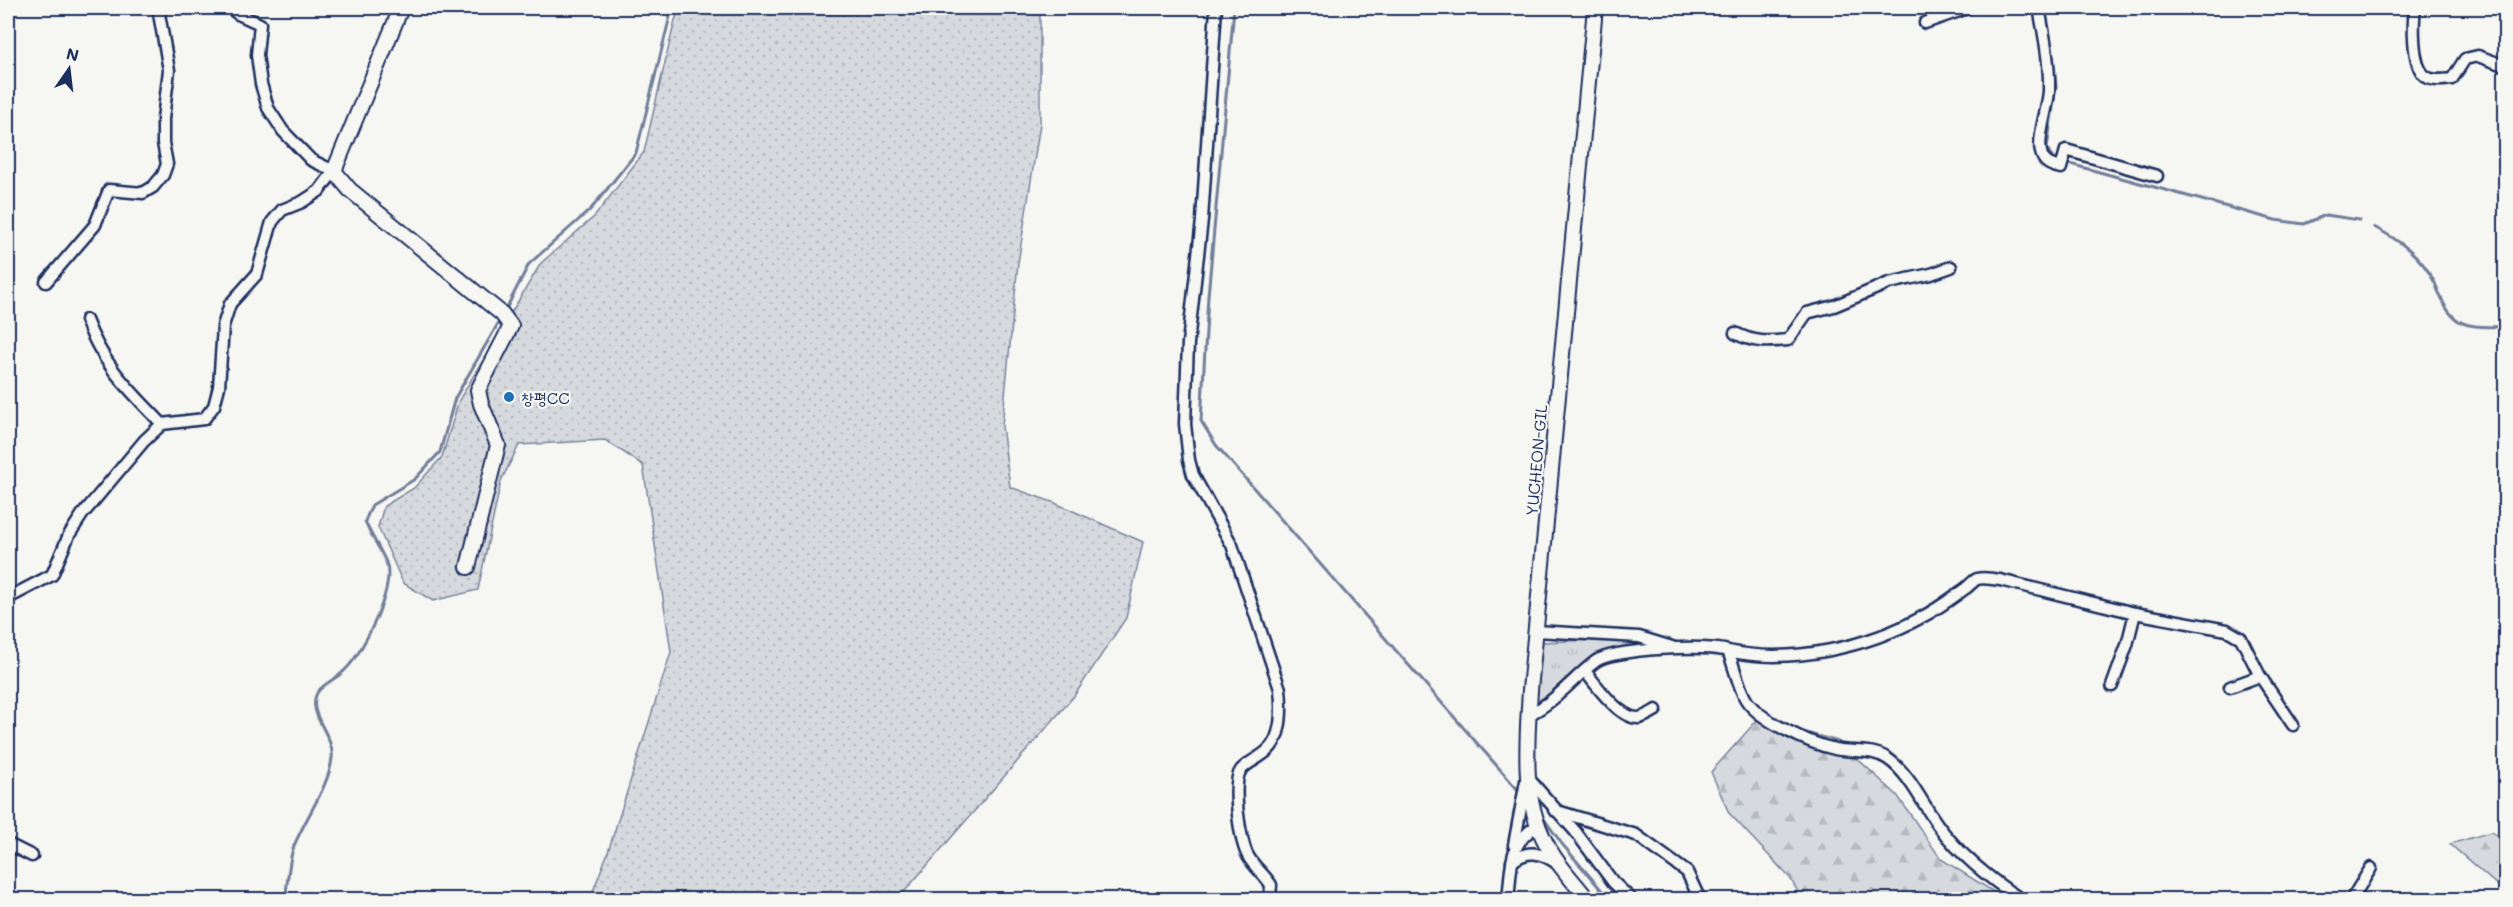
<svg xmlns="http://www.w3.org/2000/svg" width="2513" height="907" font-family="Mali,'Poor Story',sans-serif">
<defs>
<pattern id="grass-dots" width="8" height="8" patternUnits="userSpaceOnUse" patternTransform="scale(1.5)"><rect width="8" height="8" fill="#d6d9dd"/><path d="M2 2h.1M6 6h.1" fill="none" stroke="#b7bbc0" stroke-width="1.8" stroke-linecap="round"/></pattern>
<pattern id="forest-firs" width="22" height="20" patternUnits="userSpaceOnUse" patternTransform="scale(1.5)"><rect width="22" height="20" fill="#d6d9dd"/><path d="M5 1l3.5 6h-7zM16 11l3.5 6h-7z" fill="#b7bbc0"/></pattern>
<pattern id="park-tufts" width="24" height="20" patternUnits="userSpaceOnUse" patternTransform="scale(1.5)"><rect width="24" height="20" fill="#d6d9dd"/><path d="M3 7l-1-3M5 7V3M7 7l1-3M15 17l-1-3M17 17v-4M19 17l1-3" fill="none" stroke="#b7bbc0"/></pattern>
</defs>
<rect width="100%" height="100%" fill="#f6f6f2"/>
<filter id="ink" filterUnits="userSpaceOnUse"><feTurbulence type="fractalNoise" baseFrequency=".0167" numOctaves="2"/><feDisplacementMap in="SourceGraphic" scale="12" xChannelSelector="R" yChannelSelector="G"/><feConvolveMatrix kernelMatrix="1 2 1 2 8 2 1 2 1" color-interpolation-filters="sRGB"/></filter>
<g filter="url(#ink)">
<polygon fill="url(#grass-dots)" stroke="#78849e" stroke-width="1.5" points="680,8 1040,8 1040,124 1018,263 1002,426 1010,487 1055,503 1143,542 1126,618 1074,696 898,899 590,899 608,852 671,652 643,465 605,440 519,445 501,481 478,590 433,601 403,583 378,527 384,506 414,488 442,457 459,400 541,263 595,216 644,152 675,20"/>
<g fill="url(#forest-firs)" stroke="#78849e" stroke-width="1.5">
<polygon points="1758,719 1838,741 1897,795 1941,859 2005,899 1802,899 1790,878 1729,813 1711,772"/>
<polygon points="2491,832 2505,839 2505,892 2450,844"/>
</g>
<polygon fill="url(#park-tufts)" stroke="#78849e" stroke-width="1.5" points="1593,640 1635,642 1642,643 1644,646 1606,652 1549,699 1534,707 1541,642"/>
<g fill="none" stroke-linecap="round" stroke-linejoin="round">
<g stroke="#717e99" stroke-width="3">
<polyline points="1234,8 1208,296 1201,421 1216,445 1518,790"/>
<polyline points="2053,60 2056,86 2047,148 2054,161"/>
<polyline points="2070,164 2275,220 2304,224 2326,215 2359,220"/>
<path d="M2374 227C2399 240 2422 256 2435 283 2440 295 2444 309 2456 319 2468 329 2491 326 2506 327"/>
<polyline points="507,307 529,264 591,209 636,153 672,8"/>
<polyline points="1542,816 1562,844 1610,900"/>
<path d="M285 900C288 882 288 862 294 846 305 818 329 787 332 758 335 736 306 714 317 693 322 684 338 678 345 670 363 653 396 587 386 562 380 548 371 536 365 521L372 505 415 479 440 452 455 398 499 322"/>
</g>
<defs>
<g id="minor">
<path d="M1216 8 1202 220 1188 343 1185 424 1189 460 1193 475 1232 545 1280 689C1282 708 1283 736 1268 750 1260 758 1248 762 1241 770 1231 782 1240 842 1248 856 1254 867 1264 874 1271 885L1270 900"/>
<path d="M2039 8C2044 34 2050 64 2049 91 2048 108 2037 137 2041 152 2043 163 2051 166 2061 168L2066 150 2157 176"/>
<path d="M2415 8C2413 23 2412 63 2424 75 2431 82 2443 80 2452 79L2465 59 2478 56 2506 66"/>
<polyline points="1925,23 1968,8"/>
<polyline points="46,282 95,225 109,190 143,193 153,187 163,175 167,164 163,143 163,119 169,70 158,8"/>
<path d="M86 320C104 367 129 389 162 424"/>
<path d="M1735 333C1754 343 1768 342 1788 340L1807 313 1834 306 1889 283 1931 274 1951 267"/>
<polyline points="8,598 52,575 69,535 82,515 144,441 162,424 204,419 214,406 219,387 223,326 230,304 257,274 272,222 282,210 302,202 319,191 334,171 311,160 283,131 268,108 261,84 257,55 260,24 238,14 230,8"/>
<polyline points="1536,631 1639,637 1672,647"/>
<path d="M1728 651C1791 665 1868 647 1924 616 1939 608 1952 598 1966 588 1969 586 1973 581 1977 579 1983 577 1994 579 2000 580L2135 613 2227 630 2241 638 2260 676 2293 725"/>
<path d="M1585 671C1596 685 1620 719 1639 718 1645 717 1651 713 1656 710"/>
<polyline points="2112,686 2127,645 2135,613"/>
<polyline points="2230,687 2260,676"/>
<path d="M1528 715C1556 702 1572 679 1596 661 1613 649 1709 644 1728 651 1734 666 1738 684 1745 698 1757 720 1811 744 1835 749 1853 753 1872 748 1888 759 1911 775 1923 806 1940 828 1962 857 1991 880 2022 900"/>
<polyline points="1528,778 1575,831 1613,882 1632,900"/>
<polyline points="1554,810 1636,835 1687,872 1700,900"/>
<polyline points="8,844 32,856"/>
<polyline points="1514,845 1526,781"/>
<path d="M1512 862C1528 848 1542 853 1558 864"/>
<path d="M1508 900C1512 868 1507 842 1539 825"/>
<polyline points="2351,900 2371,868"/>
</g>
<g id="tertiary">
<polyline points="401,8 334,171 350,190 502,314 511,326 478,390 481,404 498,445 468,567"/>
<path d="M1588 900C1576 884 1561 869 1551 852 1520 803 1527 745 1530 690L1595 8"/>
</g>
</defs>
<use href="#minor" stroke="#1b2f5e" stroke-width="15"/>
<use href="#tertiary" stroke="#1b2f5e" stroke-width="18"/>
<use href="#minor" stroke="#f6f6f2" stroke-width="10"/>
<use href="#tertiary" stroke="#f6f6f2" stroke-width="14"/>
</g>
</g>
<circle fill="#1f6fb2" stroke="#f6f6f2" stroke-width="2" cx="509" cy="397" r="6"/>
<g text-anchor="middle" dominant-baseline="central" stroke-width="4.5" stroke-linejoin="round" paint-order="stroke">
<g font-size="16" fill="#1b2f5e" stroke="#f6f6f2" text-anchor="start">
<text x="521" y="397">창평CC</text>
</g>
<g font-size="16" fill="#1b2f5e" stroke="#f6f6f2">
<text transform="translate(1536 460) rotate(-85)">YUCHEON-GIL</text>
</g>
</g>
<rect width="2513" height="907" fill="none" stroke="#f6f6f2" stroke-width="30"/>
<rect x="15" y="15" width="2483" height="877" fill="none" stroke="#1b2f5e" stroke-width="2" filter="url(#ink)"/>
<g transform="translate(69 69) rotate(14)" stroke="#f6f6f2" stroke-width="4.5" paint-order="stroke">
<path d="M0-4.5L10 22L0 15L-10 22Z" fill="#1b2f5e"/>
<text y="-9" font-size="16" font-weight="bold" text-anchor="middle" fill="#1b2f5e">N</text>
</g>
</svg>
